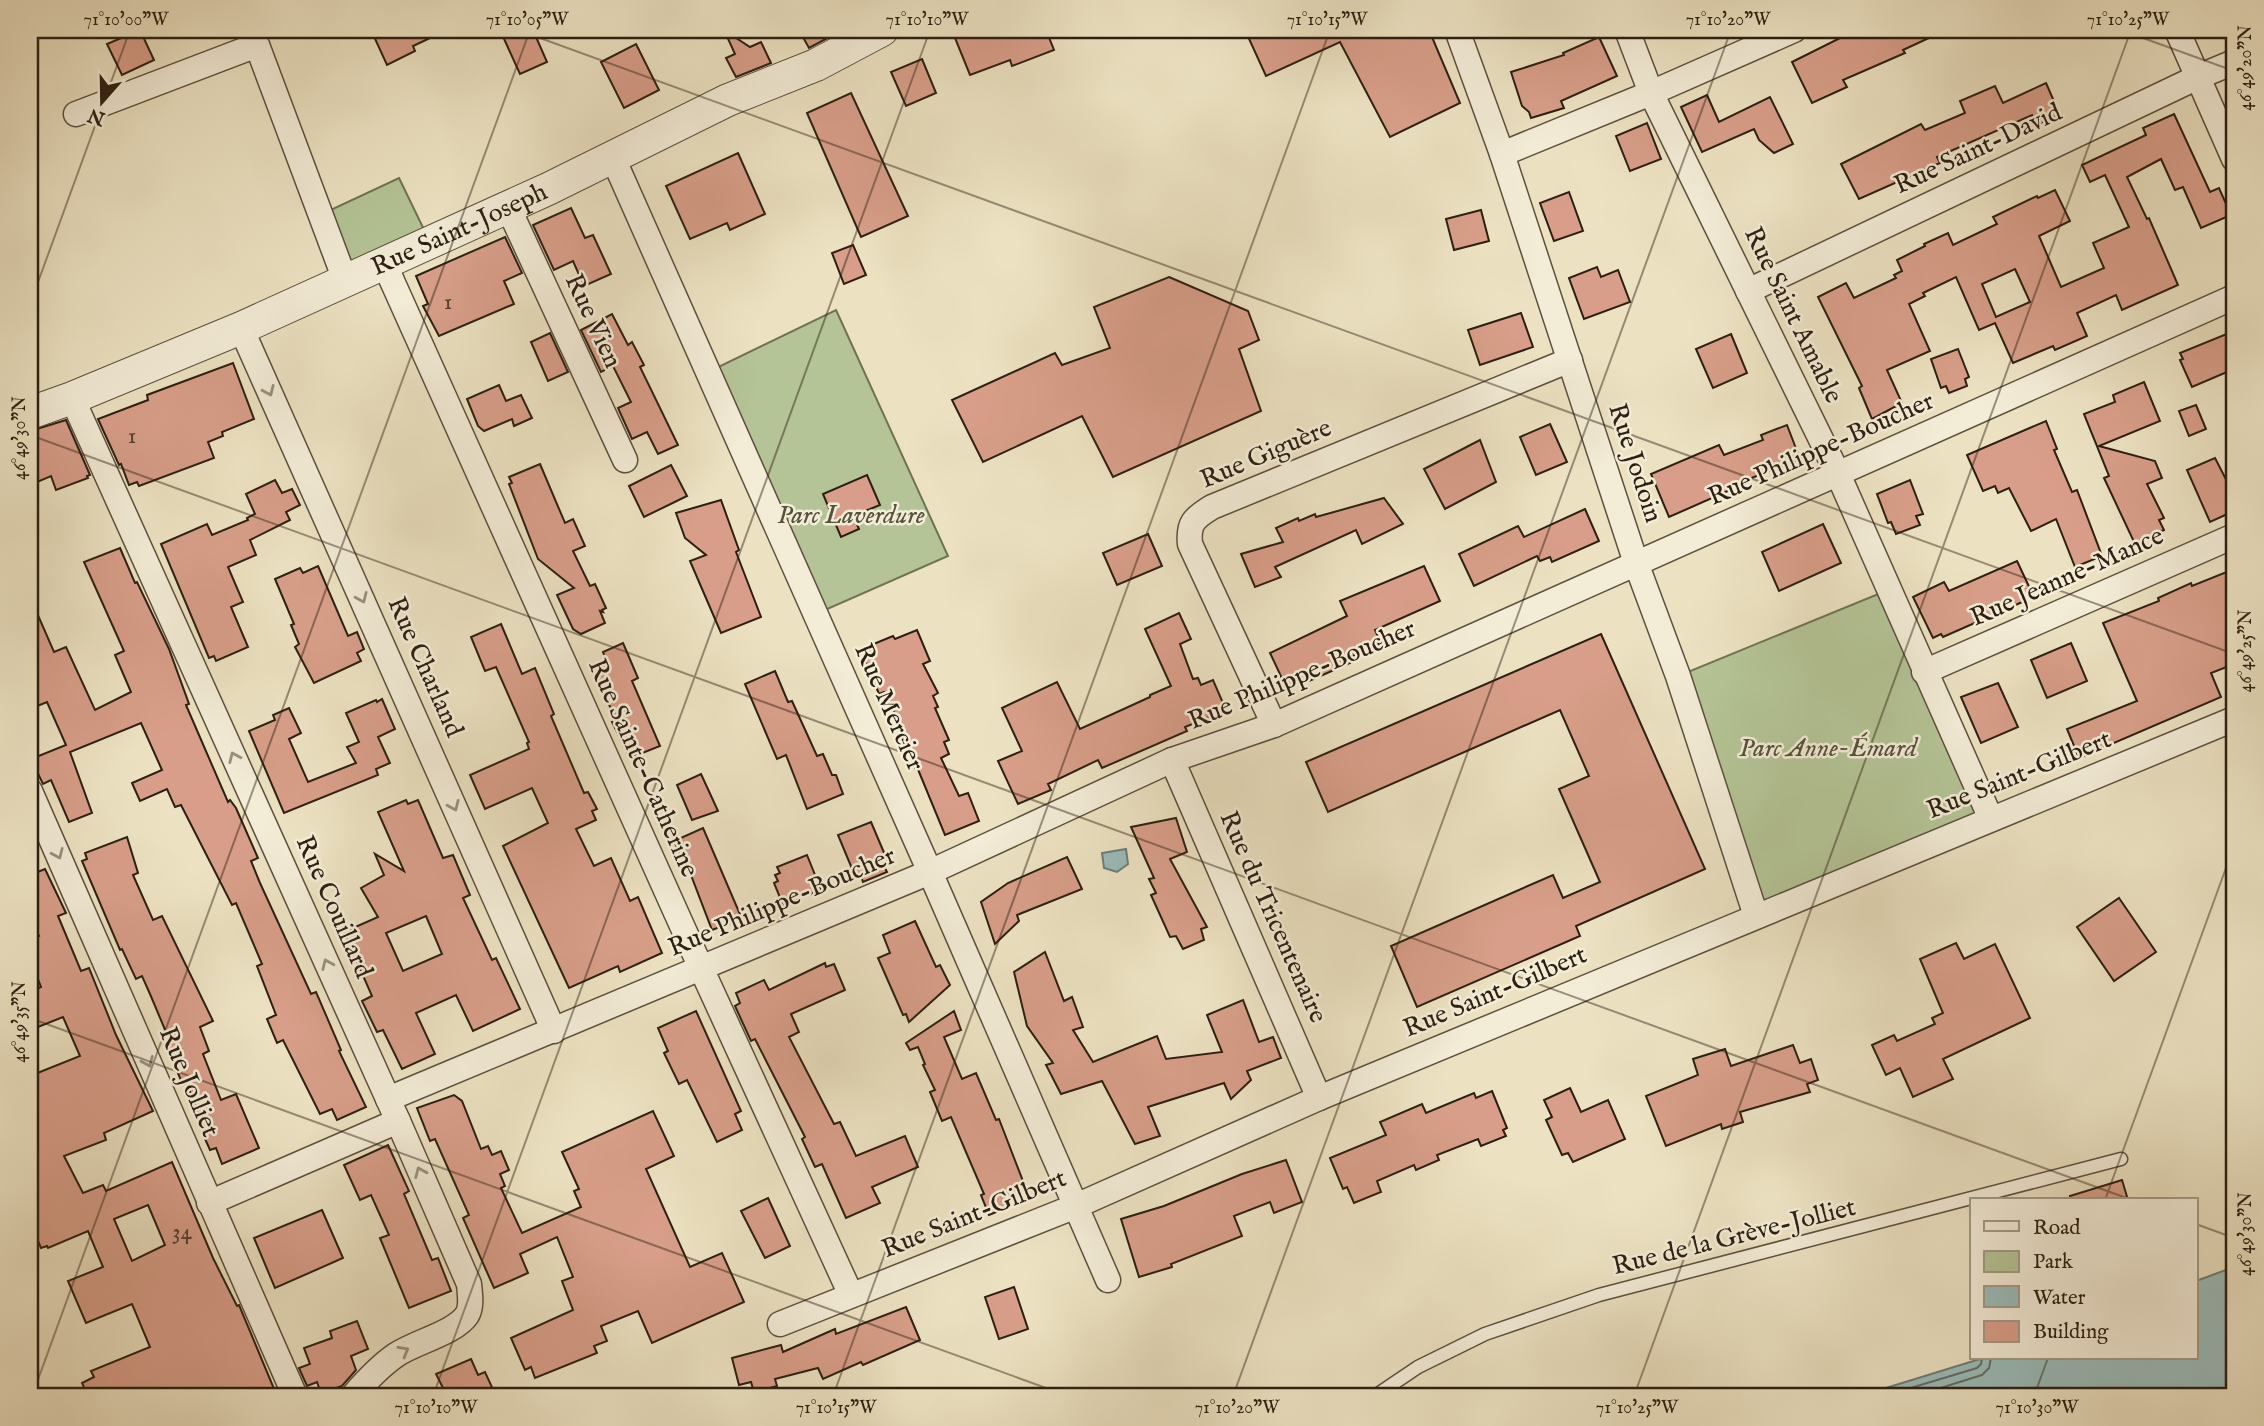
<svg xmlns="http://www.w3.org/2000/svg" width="2264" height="1426" font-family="'IM FELL English',serif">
<rect width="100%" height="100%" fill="#ece2c2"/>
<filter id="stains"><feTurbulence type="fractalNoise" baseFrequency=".00286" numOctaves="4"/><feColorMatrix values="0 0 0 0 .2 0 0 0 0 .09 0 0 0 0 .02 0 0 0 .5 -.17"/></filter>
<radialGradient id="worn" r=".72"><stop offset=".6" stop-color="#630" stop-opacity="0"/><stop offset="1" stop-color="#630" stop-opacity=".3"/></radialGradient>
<g fill="#b4c496" stroke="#707254" stroke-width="2">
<polygon points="399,178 430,242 345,280 322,214"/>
<polygon points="836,310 948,556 816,614 708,372"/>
<polygon points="1888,590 1991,819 1756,916 1678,676"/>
</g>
<g fill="#9abcba" stroke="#6e7d77" stroke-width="2">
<polygon points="1126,849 1128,864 1117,872 1104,868 1102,853"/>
<polygon points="2234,1267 2234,1396 1860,1396 1983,1358 2196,1358 2196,1281"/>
</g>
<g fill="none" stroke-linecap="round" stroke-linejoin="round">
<g stroke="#636e66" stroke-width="2">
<polyline points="1884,1396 1977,1368 1981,1364 1982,1358"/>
<polyline points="1915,1396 1982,1375 1989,1368 1991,1358"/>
</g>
</g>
<g fill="#d89e89" stroke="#2c1f12" stroke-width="2" fill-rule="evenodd">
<polygon points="140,30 154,60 122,75 107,44"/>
<polygon points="371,30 447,30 413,46 415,51 387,65"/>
<polygon points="500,30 533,30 547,62 520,74"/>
<polygon points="724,30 750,47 761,42 771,63 736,77 726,58 735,54"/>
<polygon points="799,30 836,30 837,33 809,48"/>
<polygon points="960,30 1046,30 1054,50 1012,66 1010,60 970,75 955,38 961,35"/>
<polygon points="1245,30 1429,30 1460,103 1390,137 1340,42 1266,76"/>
<polygon points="1856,30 1946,30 1903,50 1905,53 1843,80 1847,87 1812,103 1792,62"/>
<polygon points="1599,37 1617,76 1561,101 1564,108 1531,118 1529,112 1522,106 1511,72 1564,55 1563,53"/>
<polygon points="636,44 659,90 624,108 601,62"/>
<polygon points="922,59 936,93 906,106 891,72"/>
<polygon points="2046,83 2060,115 2036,125 2032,115 1937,157 1940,163 1859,199 1841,164 1921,124 1925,130 1965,113 1960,101 1995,86 2003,103"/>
<polygon points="851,93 908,216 861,237 807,113"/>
<polygon points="1707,95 1719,122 1770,97 1793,144 1774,153 1759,140 1754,129 1702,152 1681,107"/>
<path d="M2174 114 2210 192 2219 188 2231 215 2201 228 2183 187 2175 190 2161 159 2127 177 2147 219 2149 218 2178 285 2122 310 2116 295 2077 313 2087 336 2055 350 2053 346 2013 363 1995 323 1979 330 1956 277 1923 293 1925 296 1909 304 1930 351 1887 370 1902 403 1872 419 1859 388 1862 386 1818 297 1846 283 1854 298 1896 278 1894 275 1902 271 1897 260 1925 246 1924 244 1948 233 1953 245 1997 224 1993 217 2037 196 2038 198 2055 190 2070 221 2039 236 2061 287 2104 268 2093 243 2129 227 2105 175 2090 182 2082 165 2146 135 2143 128ZM2015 269 2030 302 1996 317 1982 284Z"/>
<polygon points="1647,123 1661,159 1630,171 1616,136"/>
<polygon points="738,153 765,214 730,230 727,223 690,239 666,186"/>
<polygon points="1569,192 1583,231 1554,241 1540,203"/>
<polygon points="571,208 585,238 593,235 611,274 584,286 573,261 554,270 533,225"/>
<polygon points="1481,210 1489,241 1454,250 1446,219"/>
<polygon points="505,237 522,273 504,281 514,304 439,336 423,306 428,304 416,276"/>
<polygon points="853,245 866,275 844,284 832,253"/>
<polygon points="1597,267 1601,277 1618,270 1630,302 1584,319 1569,278"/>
<polygon points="1169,277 1248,311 1259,340 1239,349 1261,411 1113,477 1082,416 983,462 952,400 1055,353 1062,365 1110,348 1094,307"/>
<polygon points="1521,313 1533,347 1480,365 1468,330"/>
<polygon points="612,314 628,345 632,342 644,365 640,367 678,445 658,454 647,432 632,439 618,408 631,402 613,366 601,372 581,330"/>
<polygon points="2234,331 2234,369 2192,387 2180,360 2183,359 2180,353"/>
<polygon points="550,333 568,372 548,381 531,342"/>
<polygon points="1731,334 1747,373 1713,388 1696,349"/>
<polygon points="1958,349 1969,377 1965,379 1967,386 1949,393 1946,386 1941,388 1931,359"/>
<polygon points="233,363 254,419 222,432 223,436 208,442 214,458 139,486 137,482 129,485 121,464 119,465 98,419 148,400 147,395"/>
<polygon points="2144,382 2160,421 2099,446 2155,461 2162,478 2147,484 2164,518 2159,520 2164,530 2135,544 2104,478 2109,476 2084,414 2115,402 2113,395"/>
<polygon points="499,385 506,401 521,395 532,418 514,426 512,419 484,431 478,426 467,399"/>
<polygon points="2196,405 2206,429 2189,436 2179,411"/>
<polygon points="66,420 90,475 87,476 88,478 56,490 51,476 30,485 30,431"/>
<polygon points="2046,421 2057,449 2054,450 2072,492 2077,490 2102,556 2075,567 2056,519 2031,531 2009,488 1998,493 1995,486 1983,491 1967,455"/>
<polygon points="1550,424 1567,462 1536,475 1520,437"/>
<polygon points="1787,425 1800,459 1736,484 1737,487 1669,517 1651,474 1719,445 1724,455 1763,440 1761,435"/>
<polygon points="1480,440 1496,482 1445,509 1424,469"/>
<polygon points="2215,458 2234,495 2234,511 2210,522 2187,470"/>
<polygon points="540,464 565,523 573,519 585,546 573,551 590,586 595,584 606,608 602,610 603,612 600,611 605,623 581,634 573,629 557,595 574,588 538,559 509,484 512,483 509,477"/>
<polygon points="671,465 687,496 644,517 629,486"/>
<polygon points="867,475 880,505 853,516 859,529 841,537 823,494"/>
<polygon points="275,480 282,493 292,489 300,505 286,512 290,520 250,540 256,555 228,567 243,602 231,607 248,647 216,661 214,656 209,658 161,544 207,524 212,535 248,520 247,518 255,514 246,494"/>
<polygon points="1910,480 1923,514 1916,516 1920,525 1896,534 1891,522 1888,523 1877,494"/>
<polygon points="1384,498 1403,524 1362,544 1356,530 1275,567 1281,577 1255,587 1241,554 1283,542 1276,528 1298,518 1299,521 1315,514 1316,517"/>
<polygon points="721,500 739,550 736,552 761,617 721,633 690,561 706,555 685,538 676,513"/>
<polygon points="1585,509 1599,541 1552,562 1550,557 1540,561 1537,556 1474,586 1459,554 1518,526 1524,537"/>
<polygon points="1823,524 1841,563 1779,591 1762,552"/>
<polygon points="1148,534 1162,566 1117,585 1103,553"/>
<polygon points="120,548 135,583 137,582 169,649 189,704 186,705 228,802 230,800 236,808 258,858 251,861 260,883 311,994 316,992 341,1050 339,1051 366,1107 337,1120 332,1109 320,1114 283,1040 277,1043 267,1019 276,1015 257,966 262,964 236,903 232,905 181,805 175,807 167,789 140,801 132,783 162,770 141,723 70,752 92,813 69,822 51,780 43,784 31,759 66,745 47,702 30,709 30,597 54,652 66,647 95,710 131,692 115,655 124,651 84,562"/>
<polygon points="2017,561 2033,595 2026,598 2027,600 1943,637 1941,634 1933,638 1913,597 1944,582 1949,591"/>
<polygon points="318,566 348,636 357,632 364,649 357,653 361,661 314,683 295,647 299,644 291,625 294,624 275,579 300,568 303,573"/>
<polygon points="1424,566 1440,601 1375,630 1381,643 1348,658 1350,663 1300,685 1298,682 1286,687 1270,653 1347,616 1340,601"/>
<polygon points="2229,571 2234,584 2234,664 2211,673 2221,697 2079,758 2067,729 2137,701 2103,623 2159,601 2158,598 2191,583 2192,586"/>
<polygon points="1179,613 1191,639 1180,644 1193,679 1198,678 1201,685 1213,680 1226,710 1185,727 1187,731 1102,768 1098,760 1048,784 1051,790 1018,804 998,761 1022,751 1002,708 1057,682 1080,729 1150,697 1150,695 1171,686 1145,629"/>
<polygon points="501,624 522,674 535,668 554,714 551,716 584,793 588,792 597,809 592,811 596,820 576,829 594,866 611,858 630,901 638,897 662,953 620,972 618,966 569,988 503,846 548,823 532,788 485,809 470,775 529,749 527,743 529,742 496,667 485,671 471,637"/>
<polygon points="917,630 930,661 923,664 938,693 933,696 938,707 935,708 949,740 944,742 949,754 941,758 959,796 968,793 979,821 945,835 917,767 915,768 905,745 901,735 905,733 884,692 879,694 863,655 867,653 864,648 893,636 895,639"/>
<polygon points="1601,634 1705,869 1576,926 1580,936 1417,1007 1391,946 1553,875 1563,898 1600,882 1559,789 1589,776 1560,710 1328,812 1306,762"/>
<polygon points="623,643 638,678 632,681 660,746 630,758 612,722 616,720 593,669 607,663 603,652"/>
<polygon points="2071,643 2087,681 2047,698 2031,660"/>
<polygon points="775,671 788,702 792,701 817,756 823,754 832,775 836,775 843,794 807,809 786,755 777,759 745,684"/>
<polygon points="1998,683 2018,727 1981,743 1961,697"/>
<polygon points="382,699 395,729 378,737 390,763 376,769 378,775 284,813 249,731 275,720 273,715 289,708 301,733 289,739 308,782 356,763 347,747 359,742 346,713 376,700 377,702"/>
<polygon points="701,774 718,811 692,820 677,785"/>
<path d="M406 800 408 804 418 800 443 858 453 855 470 895 463 898 492 960 496 958 520 1009 473 1031 456 995 416 1013 435 1054 402 1069 383 1030 377 1032 362 1001 372 996 344 932 378 917 361 888 384 875 375 854 404 871 378 812ZM426 916 442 954 403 971 386 933Z"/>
<polygon points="1176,818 1187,852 1170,859 1207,927 1201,929 1204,940 1183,949 1176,936 1170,937 1151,895 1156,893 1149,879 1154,878 1131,827"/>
<polygon points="871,822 888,862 883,864 887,872 863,882 860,874 855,876 838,835"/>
<polygon points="703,828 742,919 712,930 689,870 687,871 674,841"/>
<polygon points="127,837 138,873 133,875 153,920 162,916 213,1021 200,1027 209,1051 203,1054 221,1100 236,1094 259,1148 222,1164 216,1148 210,1150 202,1132 206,1131 186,1082 182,1083 167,1046 171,1044 150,994 142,976 136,979 122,949 120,950 82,861 87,859 85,853"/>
<polygon points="807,855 821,890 783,905 774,883 778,881 775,875 780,873 777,867"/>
<polygon points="1067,857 1082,889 1017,915 1019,921 995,944 981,902 1008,883"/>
<path d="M45 869 66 913 58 916 81 971 89 968 116 1035 153 1111 104 1133 106 1140 64 1156 83 1193 103 1185 106 1191 172 1162 213 1258 237 1306 239 1305 277 1396H88L82 1383 94 1377 91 1371 150 1347 132 1304 86 1323 68 1281 103 1267 88 1231 48 1248 47 1246 41 1248 30 1222V1076L80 1056 63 1017 38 1027 30 1008V992L41 987 30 959V940L39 936 30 917V875ZM148 1205 165 1245 132 1261 114 1219Z"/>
<polygon points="2119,898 2156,952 2114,981 2077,927"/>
<polygon points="915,921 936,967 940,965 950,985 909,1022 906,1014 903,1015 878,958 890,953 883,935"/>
<polygon points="1956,943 1964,959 1995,944 2030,1018 1943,1059 1953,1079 1913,1097 1900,1068 1886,1075 1872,1045 1894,1035 1897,1041 1935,1024 1932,1018 1943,1013 1920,959"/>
<polygon points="1045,952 1064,1001 1072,997 1083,1027 1073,1030 1093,1062 1157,1036 1166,1059 1222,1052 1207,1015 1243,1000 1259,1042 1273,1037 1281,1058 1247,1071 1251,1080 1231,1099 1224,1083 1148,1107 1160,1136 1135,1144 1102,1081 1061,1094 1046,1065 1053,1063 1027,1026 1014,972"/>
<polygon points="825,963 826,967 834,964 845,990 791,1014 799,1032 789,1037 834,1124 840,1122 856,1156 905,1136 918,1167 872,1187 880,1203 846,1218 822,1164 815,1167 802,1139 805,1137 755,1039 751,1041 735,1006 740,1003 736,993 764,980 769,990"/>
<polygon points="696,1011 741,1111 735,1114 742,1130 717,1142 687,1080 679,1084 664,1053 668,1051 658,1028"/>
<polygon points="954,1011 961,1030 944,1037 962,1079 976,1073 996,1120 999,1119 1026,1189 1005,1197 1009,1207 989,1215 981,1195 984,1194 951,1117 942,1121 930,1092 935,1090 923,1065 925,1064 918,1047 910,1050 906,1043"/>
<polygon points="1793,1045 1800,1063 1811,1059 1818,1080 1807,1084 1810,1092 1740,1112 1743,1122 1722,1129 1721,1124 1666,1146 1646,1096 1698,1075 1693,1059 1725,1049 1731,1066"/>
<polygon points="1570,1088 1581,1112 1608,1100 1625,1139 1573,1162 1568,1153 1562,1155 1546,1120 1552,1117 1544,1100"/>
<polygon points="1492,1091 1507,1128 1503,1130 1506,1136 1481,1146 1478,1139 1437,1155 1439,1160 1416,1170 1414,1165 1377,1181 1381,1192 1354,1203 1347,1187 1343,1189 1330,1158 1386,1135 1380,1122 1422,1104 1426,1113 1474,1093 1476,1098"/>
<polygon points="454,1095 462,1101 481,1149 488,1146 492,1155 501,1151 509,1170 500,1174 505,1186 501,1188 522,1233 581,1207 574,1191 579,1189 562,1152 653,1111 674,1156 646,1169 690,1267 722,1253 744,1302 652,1343 638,1311 601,1326 607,1341 594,1346 597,1353 535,1378 531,1367 525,1370 511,1338 573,1310 562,1281 573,1277 557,1237 520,1254 528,1273 494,1288 463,1218 469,1215 435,1139 430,1141 417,1108"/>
<polygon points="388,1145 409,1191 404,1194 432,1260 438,1258 451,1291 409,1308 380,1238 389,1235 371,1195 360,1200 344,1165"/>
<polygon points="1286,1160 1302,1202 1274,1213 1270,1202 1234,1216 1242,1236 1171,1264 1172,1267 1139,1277 1121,1219 1164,1206 1242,1174"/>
<polygon points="2122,1180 2128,1200 2070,1200 2070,1196"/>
<polygon points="768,1198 790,1246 765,1258 741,1211"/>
<polygon points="322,1210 343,1258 275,1288 254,1238"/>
<polygon points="1014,1287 1028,1329 999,1339 985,1297"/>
<polygon points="906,1307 920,1340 863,1365 861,1362 823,1379 818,1368 775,1379 777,1386 754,1392 751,1382 739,1385 732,1358 781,1345 783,1352 835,1329 836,1334"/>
<polygon points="357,1321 368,1349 351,1356 356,1370 342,1386 321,1393 317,1382 307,1386 299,1368 310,1364 304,1348 332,1338 330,1331"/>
<polygon points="471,1359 478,1375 485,1372 496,1396 447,1396 436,1374"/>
</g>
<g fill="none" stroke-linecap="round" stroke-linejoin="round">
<defs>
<polyline id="service" points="1375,1396 1418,1367 1485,1334 1599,1295 2121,1159"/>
<g id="minor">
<polyline points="1457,30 1502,154 1636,563 1678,676 1756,916"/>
<polyline points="1627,30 1651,93 1838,474 1991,819"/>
<polyline points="2177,30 2234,159"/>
<polyline points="76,114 257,45 345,280"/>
<polyline points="1502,154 1651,93 1794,30"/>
<polyline points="613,158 930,872 1108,1280"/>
<polyline points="508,207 625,460"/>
<polyline points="384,263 701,968 851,1295"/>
<polyline points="1748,291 2198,77 2234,62"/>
<polyline points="241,328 554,1031"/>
<path d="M72 398 398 1121 469 1284C470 1294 472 1307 467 1315 455 1333 415 1342 396 1355 380 1366 366 1381 353 1396"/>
<polyline points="1924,672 2234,536"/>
<path d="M1274 725 1190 544C1188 523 1194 518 1212 507L1570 360"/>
<polyline points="1172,760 1319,1098"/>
<polyline points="30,791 295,1396"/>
<polyline points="388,1099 930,872 1172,760 1274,725 2234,297"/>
<polyline points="209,1203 398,1121"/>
<polyline points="780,1324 1076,1206 1319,1098 2234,719"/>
</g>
<g id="tertiary">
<path id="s1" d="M30 413 72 398 241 328 548 189 728 100 816 65 882 30"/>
</g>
</defs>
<use href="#service" stroke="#5c503e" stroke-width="15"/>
<use href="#minor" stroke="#5c503e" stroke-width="27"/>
<use href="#tertiary" stroke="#5c503e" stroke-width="34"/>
<use href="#service" stroke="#f3ecd7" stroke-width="12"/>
<use href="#minor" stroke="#f3ecd7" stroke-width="24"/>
<use href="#tertiary" stroke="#f3ecd7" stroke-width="32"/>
</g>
<defs><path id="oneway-chevron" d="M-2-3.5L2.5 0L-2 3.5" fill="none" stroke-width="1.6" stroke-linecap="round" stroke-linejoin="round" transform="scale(1.75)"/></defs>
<g stroke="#99907e">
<use href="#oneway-chevron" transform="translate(269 391) rotate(66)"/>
<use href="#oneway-chevron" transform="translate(362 598) rotate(66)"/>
<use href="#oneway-chevron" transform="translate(234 757) rotate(-114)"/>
<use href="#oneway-chevron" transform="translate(454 806) rotate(66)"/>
<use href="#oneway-chevron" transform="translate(58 854) rotate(66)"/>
<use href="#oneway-chevron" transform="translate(327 964) rotate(-114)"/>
<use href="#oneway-chevron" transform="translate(148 1062) rotate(67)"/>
<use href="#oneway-chevron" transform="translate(420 1172) rotate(-113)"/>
<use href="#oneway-chevron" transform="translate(404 1351) rotate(-30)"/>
</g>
<path fill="none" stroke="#2c1f12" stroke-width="2" stroke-opacity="0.45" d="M518 30 2234 654M2121 30 2234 71M30 304 130 30M30 435 2132 1200M30 1018 1068 1396M2105 1200 2234 846M2196 1224 2234 1238M32 1396 530 30M433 1396 930 30M833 1396 1330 30M1233 1396 1731 30M1634 1396 2131 30M2034 1396 2048 1358"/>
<g text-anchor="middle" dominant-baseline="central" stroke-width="5" stroke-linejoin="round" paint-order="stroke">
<g font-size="23" fill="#573f30">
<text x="448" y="302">1</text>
<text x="132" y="436">1</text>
<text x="182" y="1232">34</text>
</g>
<g font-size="26" fill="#2c1f12" stroke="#f3ecd7">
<text transform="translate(1978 149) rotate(-25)">Rue Saint-David</text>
<text stroke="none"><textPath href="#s1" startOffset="467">Rue Saint-Joseph</textPath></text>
<text transform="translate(1793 315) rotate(64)">Rue Saint Amable</text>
<text transform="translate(593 321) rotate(65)">Rue Vien</text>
<text transform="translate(1821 449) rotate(-24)">Rue Philippe-Boucher</text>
<text transform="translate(1266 454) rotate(-23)">Rue Giguère</text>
<text transform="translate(1635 463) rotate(72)">Rue Jodoin</text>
<text transform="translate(2067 577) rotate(-24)">Rue Jeanne-Mance</text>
<text transform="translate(425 667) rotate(66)">Rue Charland</text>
<text transform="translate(1302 675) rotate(-23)">Rue Philippe-Boucher</text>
<text transform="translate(889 707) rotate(66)">Rue Mercier</text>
<text transform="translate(643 768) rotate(66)">Rue Sainte-Catherine</text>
<text transform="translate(2019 775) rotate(-22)">Rue Saint-Gilbert</text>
<text transform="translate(782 902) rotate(-23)">Rue Philippe-Boucher</text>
<text transform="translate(334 907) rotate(66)">Rue Couillard</text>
<text transform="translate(1273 917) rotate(66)">Rue du Tricentenaire</text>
<text transform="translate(1495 992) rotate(-23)">Rue Saint-Gilbert</text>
<text transform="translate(189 1082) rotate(67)">Rue Jolliet</text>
<text transform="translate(974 1214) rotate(-22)">Rue Saint-Gilbert</text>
<text transform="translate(1734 1237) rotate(-14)">Rue de la Grève-Jolliet</text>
</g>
<g font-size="26" font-style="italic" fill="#55513a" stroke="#f3ecd7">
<text x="851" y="515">Parc Laverdure</text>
<text x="1828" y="748">Parc Anne-Émard</text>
</g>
</g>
<rect width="2264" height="1426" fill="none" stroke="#ece2c2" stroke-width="77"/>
<rect x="1970" y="1198" width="228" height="161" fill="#f3ecd7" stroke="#a39a88" stroke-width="2"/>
<rect x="1984" y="1221" width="35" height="10" fill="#f3ecd7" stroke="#a39a88" stroke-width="2"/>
<text x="2033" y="1234" font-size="21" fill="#2c1f12">Road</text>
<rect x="1984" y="1251" width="35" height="21" fill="#b4c496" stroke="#a39a88" stroke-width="2"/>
<text x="2033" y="1268" font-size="21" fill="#2c1f12">Park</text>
<rect x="1984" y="1286" width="35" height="21" fill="#9abcba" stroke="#a39a88" stroke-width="2"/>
<text x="2033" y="1304" font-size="21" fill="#2c1f12">Water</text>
<rect x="1984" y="1321" width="35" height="21" fill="#d89e89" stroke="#a39a88" stroke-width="2"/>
<text x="2033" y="1338" font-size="21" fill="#2c1f12">Building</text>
<g transform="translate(102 102) rotate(200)" stroke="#f3ecd7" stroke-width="5" paint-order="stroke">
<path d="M0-5L12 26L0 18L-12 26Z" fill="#2c1f12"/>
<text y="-10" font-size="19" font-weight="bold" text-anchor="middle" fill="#2c1f12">N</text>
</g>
<rect x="38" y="38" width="2188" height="1350" fill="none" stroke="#2c1f12" stroke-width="2.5"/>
<g font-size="18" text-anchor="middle" fill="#2c1f12">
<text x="126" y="25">71°10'00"W</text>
<text x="527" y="25">71°10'05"W</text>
<text x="927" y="25">71°10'10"W</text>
<text x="1327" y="25">71°10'15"W</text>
<text x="1728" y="25">71°10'20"W</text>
<text x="2128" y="25">71°10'25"W</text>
<text transform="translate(2245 68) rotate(-90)" y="6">46°49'20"N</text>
<text transform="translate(19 438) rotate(-90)" y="6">46°49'30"N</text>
<text transform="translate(2245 651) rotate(-90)" y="6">46°49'25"N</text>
<text transform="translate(19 1022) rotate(-90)" y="6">46°49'35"N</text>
<text transform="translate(2245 1234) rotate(-90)" y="6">46°49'30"N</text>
<text x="436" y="1413">71°10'10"W</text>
<text x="836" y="1413">71°10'15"W</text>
<text x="1237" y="1413">71°10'20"W</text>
<text x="1637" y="1413">71°10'25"W</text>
<text x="2037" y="1413">71°10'30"W</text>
</g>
<rect width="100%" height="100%" filter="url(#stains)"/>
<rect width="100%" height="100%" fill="url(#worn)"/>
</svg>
